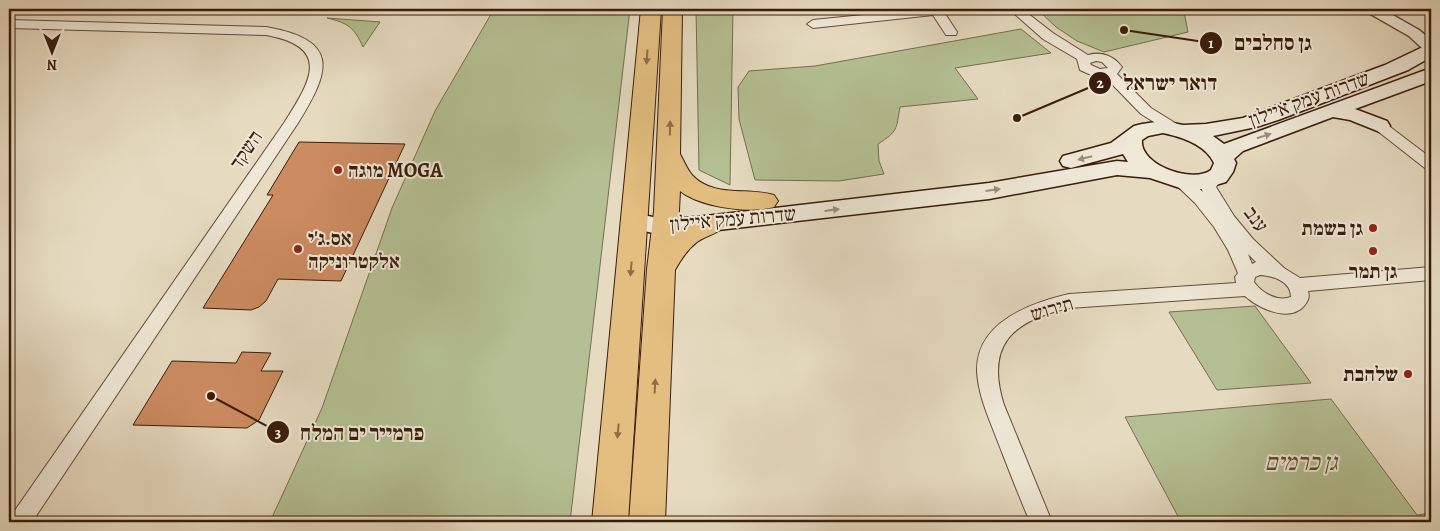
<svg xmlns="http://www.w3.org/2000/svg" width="1440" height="531" font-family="Alegreya,'Frank Ruhl Libre',serif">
<rect width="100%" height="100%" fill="#e6dbc1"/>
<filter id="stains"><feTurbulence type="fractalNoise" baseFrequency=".004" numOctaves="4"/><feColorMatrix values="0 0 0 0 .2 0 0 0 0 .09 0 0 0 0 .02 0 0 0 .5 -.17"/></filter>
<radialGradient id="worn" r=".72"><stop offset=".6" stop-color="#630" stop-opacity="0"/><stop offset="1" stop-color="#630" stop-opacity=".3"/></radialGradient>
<g fill="#b4c093" stroke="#776e4e">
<polygon points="494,9 630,9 570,522 270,522 322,408 392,208 435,111"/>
<polygon points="696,9 733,9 730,185 699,170"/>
<polygon points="1037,9 1179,9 1184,12 1188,32 1104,52 1077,41 1056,27"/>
<path d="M327 18 380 22 363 47C354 27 348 23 327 18Z"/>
<path d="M1021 29 1051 53 955 68 978 99 900 107C896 130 898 131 878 144L879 161 884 174 839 181 755 180 739 119 738 87 749 71 815 66Z"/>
<polygon points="1255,306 1311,383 1217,390 1169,312"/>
<polygon points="1331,399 1417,515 1431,513 1431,522 1181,522 1125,417"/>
</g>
<g fill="#cd8b61" stroke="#3a1c0a">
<polygon points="299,142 405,144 341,281 278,279 266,301 259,307 251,310 203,308 273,195 267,195"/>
<polygon points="242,352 271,353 261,371 283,371 259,420 247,428 133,425 172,361 236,363"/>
</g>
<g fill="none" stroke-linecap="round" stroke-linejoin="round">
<defs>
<g id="minor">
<polygon points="923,9 942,9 957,32 956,35 946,35 933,15 813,28 807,24 813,20"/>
<path d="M1009 9H1022L1053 33 1088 55C1102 51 1114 56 1122 67L1117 74 1151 108 1180 126 1182 129 1180 132H1170L1141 114 1105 77 1091 75 1080 70 1077 59 1043 39ZM1096 61 1102 62 1108 68 1100 69 1091 65 1090 63Z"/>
<path d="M9 20 266 27C340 40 331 70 298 123L32 522H9V519L284 123C310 82 333 47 266 35L9 28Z"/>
<polygon points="1380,122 1385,123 1431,158 1431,170 1426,169 1375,129 1373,126 1375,123"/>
<path d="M1214 174 1220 175 1222 179 1216 187 1234 216 1253 239 1284 268 1300 278 1431 267V280L1308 291C1310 297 1308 301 1304 306 1289 323 1258 308 1245 296L1069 308C1012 321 985 345 1004 405L1052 522H1030C1018 494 1007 465 996 437 988 416 978 394 977 371 976 322 1030 303 1069 294L1236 283 1235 277 1238 273 1228 250 1214 227 1195 203 1173 182 1175 178C1187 175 1195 184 1203 192L1200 186 1208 175ZM1248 254 1256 262 1252 264ZM1260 275C1273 276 1291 281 1291 297 1277 302 1262 293 1254 282L1255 277Z"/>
</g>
<polygon id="tertiary" points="1365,9 1382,9 1419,30 1431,40 1431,50 1423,49 1409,36 1367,12"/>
<path id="secondary" d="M1427 45 1431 46V57L1408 70 1278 120 1256 127 1213 136 1224 144 1431 68V81L1355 109 1387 121 1390 126 1387 131 1380 132 1350 120 1333 117 1243 151 1234 159 1236 163 1233 172 1226 182 1202 189H1183L1150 178 1117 175 989 199 666 236 627 227 623 221 627 215 635 213 666 220 714 215 989 183 1117 161 1128 162 1123 154 1071 168 1063 166 1060 161 1063 156 1111 143 1134 126 1142 124 1163 121 1183 125 1206 124 1243 118 1385 65ZM1163 133C1182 137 1206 145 1214 163L1211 170C1193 184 1139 165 1142 140L1148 136Z"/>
<g id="primary">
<polygon points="641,9 661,9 628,522 592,522"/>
<path d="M663 9H682L680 154C684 161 687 169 692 175 713 198 747 187 774 195L778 201 774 207C750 214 700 207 680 191L678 229C692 221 708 212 723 217L727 223C721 233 707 235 697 242 688 249 681 259 675 270L665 522H629L647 269 654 211Z"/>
</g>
</defs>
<use href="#minor" stroke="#654c38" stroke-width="2"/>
<use href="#tertiary" stroke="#654c38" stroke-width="3"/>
<use href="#secondary" stroke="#3a1c0a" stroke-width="3"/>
<use href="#primary" stroke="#3a1c0a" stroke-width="2"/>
<use href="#minor" fill="#efe8d7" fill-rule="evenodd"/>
<use href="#tertiary" fill="#efe8d7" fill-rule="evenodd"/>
<use href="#secondary" fill="#efe8d7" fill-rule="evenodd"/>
<use href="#primary" fill="#e3be80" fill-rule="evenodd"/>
</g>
<defs><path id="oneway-solid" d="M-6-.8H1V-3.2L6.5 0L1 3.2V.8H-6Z" transform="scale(1.25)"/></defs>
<g fill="#8e6d45">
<use href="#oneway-solid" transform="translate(647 57) rotate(94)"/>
<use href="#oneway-solid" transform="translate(670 128) rotate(-89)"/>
<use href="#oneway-solid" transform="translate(631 269) rotate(95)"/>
<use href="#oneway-solid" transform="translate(655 386) rotate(-87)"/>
<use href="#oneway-solid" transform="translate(618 431) rotate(95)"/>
</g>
<g fill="#9e8c7b">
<use href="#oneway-solid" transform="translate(1264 136) rotate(-18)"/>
<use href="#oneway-solid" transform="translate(1085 158) rotate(166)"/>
<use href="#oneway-solid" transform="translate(993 190) rotate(-8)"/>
<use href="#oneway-solid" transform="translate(832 210) rotate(-7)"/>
</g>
<g fill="#8f2418" stroke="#efe8d7" stroke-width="2">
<circle cx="338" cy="170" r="5"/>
<circle cx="1373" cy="228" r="5"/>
<circle cx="298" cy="249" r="5"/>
<circle cx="1373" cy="251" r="5"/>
<circle cx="1408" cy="374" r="5"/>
</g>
<g text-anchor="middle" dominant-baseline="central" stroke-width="4" stroke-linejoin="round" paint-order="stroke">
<g font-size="20" fill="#3a1c0a" stroke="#efe8d7">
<text transform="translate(1309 99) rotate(-20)">שדרות עמק איילון</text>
<text transform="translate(246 150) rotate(-56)">השקד</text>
<text transform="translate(733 219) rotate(-5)">שדרות עמק איילון</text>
<text transform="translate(1256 219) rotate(53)">ענב</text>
<text transform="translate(1052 309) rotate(-16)">תירוש</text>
</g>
<g font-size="20" font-weight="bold" fill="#3a1c0a" stroke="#efe8d7" text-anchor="start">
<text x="348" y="170">מוגה MOGA</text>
<text x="1363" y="228" text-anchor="end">גן בשמת</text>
<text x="308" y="238">אס.ג'י<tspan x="308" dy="23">אלקטרוניקה</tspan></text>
<text x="1373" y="271" text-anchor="middle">גן תמר</text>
<text x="1398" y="374" text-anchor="end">שלהבת</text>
</g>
<g font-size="24" font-style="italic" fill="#5f4d33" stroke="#efe8d7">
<text x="1301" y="462">גן כרמים</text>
</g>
</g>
<path fill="none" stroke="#3a1c0a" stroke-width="2" d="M1124 30L1211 43M1017 118L1100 83M211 396L278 432"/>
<g fill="#3a1c0a" stroke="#efe8d7" stroke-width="2">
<circle cx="1124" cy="30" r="5"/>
<circle cx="1017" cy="118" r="5"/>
<circle cx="211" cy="396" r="5"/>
<circle cx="1211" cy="43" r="12"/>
<circle cx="1100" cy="83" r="12"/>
<circle cx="278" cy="432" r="12"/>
</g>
<g font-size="15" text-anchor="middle" font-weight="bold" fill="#fff">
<text x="1211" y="48">1</text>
<text x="1100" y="88">2</text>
<text x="278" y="438">3</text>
</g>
<g font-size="21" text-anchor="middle" font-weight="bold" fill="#3a1c0a" stroke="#efe8d7" stroke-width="4" stroke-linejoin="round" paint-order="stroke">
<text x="1273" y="50">גן סחלבים</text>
<text x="1170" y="90">דואר ישראל</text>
<text x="362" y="440">פרמייר ים המלח</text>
</g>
<rect width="1440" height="531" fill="none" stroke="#e6dbc1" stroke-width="30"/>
<rect x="10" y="10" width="1420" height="511" fill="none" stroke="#3a1c0a" stroke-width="2.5"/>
<rect x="15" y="15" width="1410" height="501" fill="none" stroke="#3a1c0a"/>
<g transform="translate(52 52) rotate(180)" stroke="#efe8d7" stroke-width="4" paint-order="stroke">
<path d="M0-4L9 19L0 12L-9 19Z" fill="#3a1c0a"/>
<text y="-8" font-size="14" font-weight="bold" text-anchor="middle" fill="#3a1c0a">N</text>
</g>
<rect width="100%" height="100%" filter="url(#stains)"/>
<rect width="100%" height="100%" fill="url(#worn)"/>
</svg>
